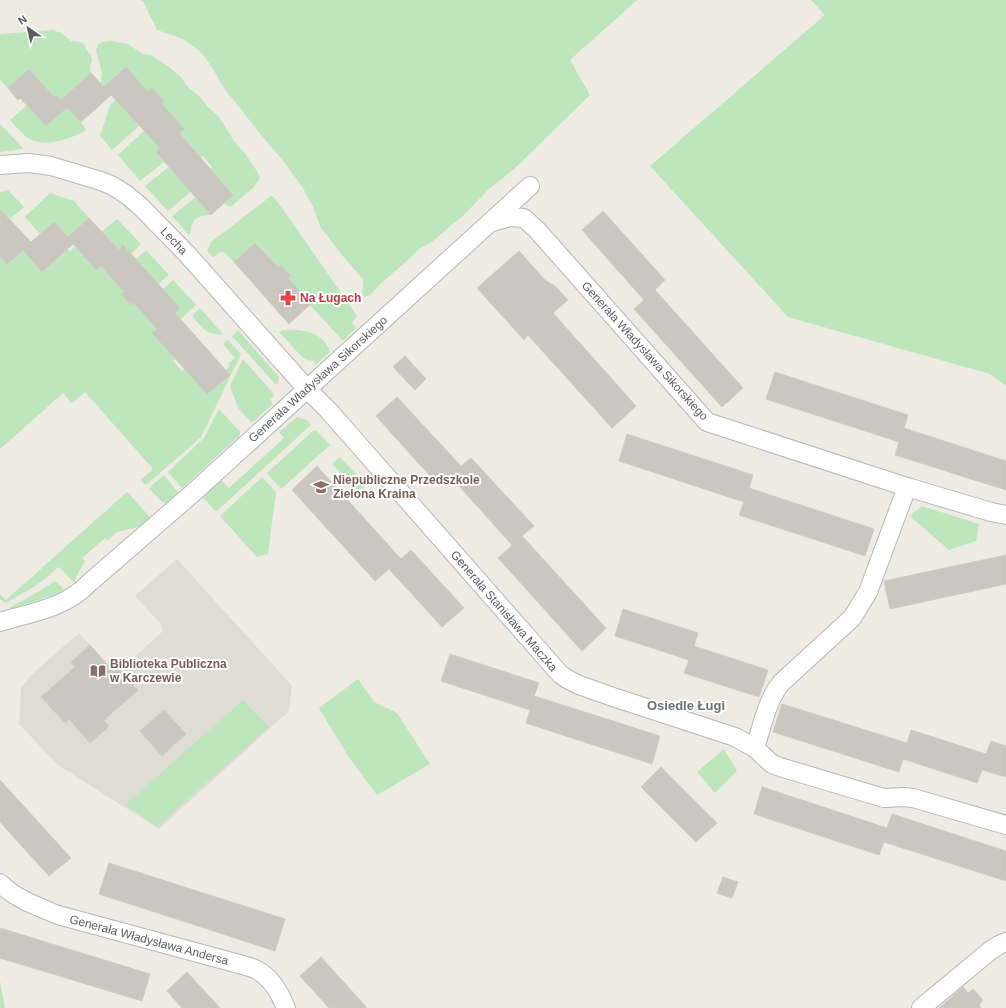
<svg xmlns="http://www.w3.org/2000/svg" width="1006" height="1008" font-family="Arial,sans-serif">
<rect width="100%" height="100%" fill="#edebe2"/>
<polygon fill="#dfdcd3" points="177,559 292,686 289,711 159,829 58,765 19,724 21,688 30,676 79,633 90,645 71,662 75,667 41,697 65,723 69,719 90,743 109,726 104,720 138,690 120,670 163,631 161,624 135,596"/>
<g fill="#bee6bd">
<polygon points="140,0 637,0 570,60 590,95 514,169 488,190 464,215 443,232 433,241 419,249 410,258 379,285 370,295 364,297 362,292 363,286 363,279 346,260 321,228 313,207 303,188 285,163 262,136 224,88 213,69 202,53 183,39 157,30 143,1"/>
<polygon points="811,0 1006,0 1006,386 990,374 788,317 650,166 825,15"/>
<polygon points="53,30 61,33 71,41 79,42 84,44 86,49 91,55 92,60 90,66 91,73 61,100 57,95 54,97 29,69 8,88 0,80 0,34"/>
<polygon points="111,41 128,44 143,54 151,55 168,66 181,77 187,86 201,98 208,107 219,117 234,141 246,155 257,171 260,178 253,188 235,203 232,206 228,206 224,203 233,194 210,169 212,167 203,156 201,158 179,133 161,103 163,101 152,89 148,92 126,67 104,87 101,83 102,73 96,50 98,45 102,42"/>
<polygon points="116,100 139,126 112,150 100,136 110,105"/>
<path d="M27 105 46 126 68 107 81 122 86 130C74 138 44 148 30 139 23 136 15 125 10 120Z"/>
<polygon points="0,124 23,148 22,149 0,152"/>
<polygon points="144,131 160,148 156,152 164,162 140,181 118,155"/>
<polygon points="169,167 191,192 168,211 145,186"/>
<polygon points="8,190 24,207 10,219 3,212 0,215 0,192"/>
<polygon points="50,193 74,201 89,218 68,237 54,222 40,234 25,217"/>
<path d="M271 196H273C302 235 329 276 357 316L352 323 356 328 344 340H342L310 305 311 304 288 278 291 276 281 265 278 267 256 243 234 262 222 251 213 257 207 251 211 242Z"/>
<path d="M196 197 211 215C203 215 194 217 192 225 190 229 192 231 189 235L172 216Z"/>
<polygon points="117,219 141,244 131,254 123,245 119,250 101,232"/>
<polygon points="75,247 101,266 124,292 121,294 131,305 134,303 157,329 152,333 175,359 173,361 182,371 185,369 207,394 230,375 226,370 230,366 228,364 235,358 223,344 228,340 241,354 201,437 147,484 144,484 141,480 153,469 85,392 72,403 63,393 0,449 0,256 7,264 23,250 42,272 68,249 70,251"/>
<polygon points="146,250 169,275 158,284 136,259"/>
<polygon points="173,280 196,305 181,319 175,313 180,308 163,289"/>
<path d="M200 308 222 333 220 335C204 333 202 327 192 316Z"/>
<polygon points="238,330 279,377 278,383 276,385 232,336"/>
<path d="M284 330C303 329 324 332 330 352L315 365 314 360C309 361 305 360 302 357L279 332Z"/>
<polygon points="243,359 273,393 274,396 270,400 273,404 254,421 251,422 238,408 230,386"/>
<polygon points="219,409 240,432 240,435 182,488 168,472 204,438"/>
<polygon points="297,417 307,420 311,425 218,510 215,511 201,495 219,478 229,488 284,438 279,432"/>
<polygon points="316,430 330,445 281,489 267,473 313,431"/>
<polygon points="340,457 366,485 357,492 332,464"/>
<polygon points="164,475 178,492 166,503 161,501 149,488"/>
<polygon points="262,477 276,492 268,554 257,557 220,516"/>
<path d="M127 492 150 517 139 527 117 532 108 540 105 538 82 558 85 561 76 577 75 583C69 579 65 571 58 567 41 584 26 592 5 603L0 599V594L6 600Z"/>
<polygon points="922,506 979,524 976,541 949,550 910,516"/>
<polygon points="55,581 64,589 59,593 11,609 9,608 38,592"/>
<polygon points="358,679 374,702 397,713 430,764 377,795 348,756 319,708"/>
<polygon points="243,700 269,727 157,826 125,805"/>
<polygon points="724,749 737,771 715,793 697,772"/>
<polygon points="0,981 5,1008 0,1008"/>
</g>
<g fill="#cac7c1" stroke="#d2ccc0">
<polygon points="126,67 148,92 152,88 164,101 161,103 184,129 179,133 233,195 211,215 156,152 160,148 111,95 81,122 61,100 91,73 104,87"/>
<polygon points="29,69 54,97 56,95 68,107 46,126 20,98 18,100 8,88"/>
<polygon points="0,209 31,242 54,222 68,237 89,218 119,250 123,245 163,289 180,308 175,313 230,375 207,394 152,333 157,329 134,303 131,305 121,294 124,292 101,266 96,270 73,244 42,272 23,250 7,264 0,256"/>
<polygon points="603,211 665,280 655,290 743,388 722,407 634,309 644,300 582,230"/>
<polygon points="255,243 278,267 281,265 291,276 288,278 311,304 289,324 234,262"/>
<polygon points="519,251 545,280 556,287 568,300 553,313 636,406 612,428 528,335 524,340 477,288"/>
<polygon points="405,356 426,379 415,390 393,367"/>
<polygon points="775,372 908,415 904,428 1006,461 1006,490 895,455 899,442 766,399"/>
<polygon points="397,397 461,466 471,458 534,526 522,536 606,628 582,651 498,558 518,540 512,545 450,476 439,486 376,416"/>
<polygon points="627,434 753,475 749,488 874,529 865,556 739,515 744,502 619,461"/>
<polygon points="317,466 401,559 411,550 464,608 442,627 389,569 375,581 292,490"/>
<polygon points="1006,555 1006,584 890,609 884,581"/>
<polygon points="623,609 698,633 694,646 768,670 759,697 684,673 689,660 615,636"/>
<polygon points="90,645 114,672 118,668 138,690 104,720 109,726 90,743 69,719 65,723 41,697 75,667 71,662"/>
<polygon points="450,654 539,683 534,696 660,736 652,764 526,723 530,710 441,681"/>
<polygon points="782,704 907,743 911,730 986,754 991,741 1006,746 1006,777 982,770 977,783 903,759 899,772 773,732"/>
<polygon points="164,710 186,734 162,756 140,731"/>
<polygon points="661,767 717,823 696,842 641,787"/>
<polygon points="0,780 71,858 49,876 0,822"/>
<polygon points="762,787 887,828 892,814 1006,851 1006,881 884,842 879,855 754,814"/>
<polygon points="109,863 285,919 275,951 99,894"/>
<polygon points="723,877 738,882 732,898 717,893"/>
<polygon points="0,928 150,974 142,1001 0,958"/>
<polygon points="321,957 367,1008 329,1008 300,976"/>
<polygon points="187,972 220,1008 182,1008 167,991"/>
<polygon points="963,987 968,993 973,989 983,1000 979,1005 981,1008 939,1008"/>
</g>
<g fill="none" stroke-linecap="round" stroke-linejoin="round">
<defs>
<g id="minor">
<polyline points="0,165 29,163 51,166 101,181 113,186 127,195 140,206 187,254 307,389 329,411 560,674 567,679 579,685 613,697 735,737 755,748 772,764 780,767 884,798 904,797 913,798 1006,825"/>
<polyline points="492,222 510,217 524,218 537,230 707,422 907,487 991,512 1006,515"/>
<path d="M0 622C29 613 66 608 88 584L194 492 530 186"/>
<path d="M755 748C762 727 767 699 782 682L852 618 868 592 907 487"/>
<path d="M0 883C17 900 37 906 58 915L239 964C245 966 252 967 257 970 272 978 280 993 286 1008"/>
<polyline points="921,1008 991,950 999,945 1006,942"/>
</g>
</defs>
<use href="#minor" stroke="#b4b8bc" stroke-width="20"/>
<use href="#minor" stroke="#fff" stroke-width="18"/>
</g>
<defs>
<symbol id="pharmacy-bare" viewBox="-9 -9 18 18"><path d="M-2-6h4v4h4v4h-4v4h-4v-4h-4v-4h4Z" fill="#e0444e" stroke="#fff" stroke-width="2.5" paint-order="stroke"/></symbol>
<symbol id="school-bare" viewBox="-9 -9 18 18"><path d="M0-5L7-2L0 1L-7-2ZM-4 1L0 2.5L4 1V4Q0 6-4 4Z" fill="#8d6e63" stroke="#fff" stroke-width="2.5" paint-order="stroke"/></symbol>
<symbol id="library-bare" viewBox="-9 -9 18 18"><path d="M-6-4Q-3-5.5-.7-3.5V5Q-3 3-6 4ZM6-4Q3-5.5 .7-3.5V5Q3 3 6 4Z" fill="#8d6e63" stroke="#fff" stroke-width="2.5" paint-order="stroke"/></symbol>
</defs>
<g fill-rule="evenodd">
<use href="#pharmacy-bare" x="277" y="287" width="22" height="22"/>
<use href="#school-bare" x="310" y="476" width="22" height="22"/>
<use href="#library-bare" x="87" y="660" width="22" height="22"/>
</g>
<g text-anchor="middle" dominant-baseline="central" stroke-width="4" stroke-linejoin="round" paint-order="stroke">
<g font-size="12" fill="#5a5e63" stroke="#fff">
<text transform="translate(174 241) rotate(46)">Lecha</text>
<text transform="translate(645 351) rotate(48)">Generała Władysława Sikorskiego</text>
<text transform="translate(318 379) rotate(-42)">Generała Władysława Sikorskiego</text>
<text transform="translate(504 611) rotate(49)">Generała Stanisława Maczka</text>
<text transform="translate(149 940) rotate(15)">Generała Władysława Andersa</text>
</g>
<g font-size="12" font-weight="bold" fill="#be3a42" stroke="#fff" text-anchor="start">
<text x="300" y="298">Na Ługach</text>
</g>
<g font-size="12" font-weight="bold" fill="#785e54" stroke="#fff" text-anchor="start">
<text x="333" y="480">Niepubliczne Przedszkole<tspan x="333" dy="14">Zielona Kraina</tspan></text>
<text x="110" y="664">Biblioteka Publiczna<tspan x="110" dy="14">w Karczewie</tspan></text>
</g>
<g font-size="13" font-weight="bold" fill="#6b7075" stroke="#fff">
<text x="686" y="705">Osiedle Ługi</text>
</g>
</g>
<g transform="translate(28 28) rotate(326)" stroke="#ffffff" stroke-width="3" paint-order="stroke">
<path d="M0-3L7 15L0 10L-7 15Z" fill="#5a5e63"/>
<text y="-6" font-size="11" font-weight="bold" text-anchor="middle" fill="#5a5e63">N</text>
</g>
</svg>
